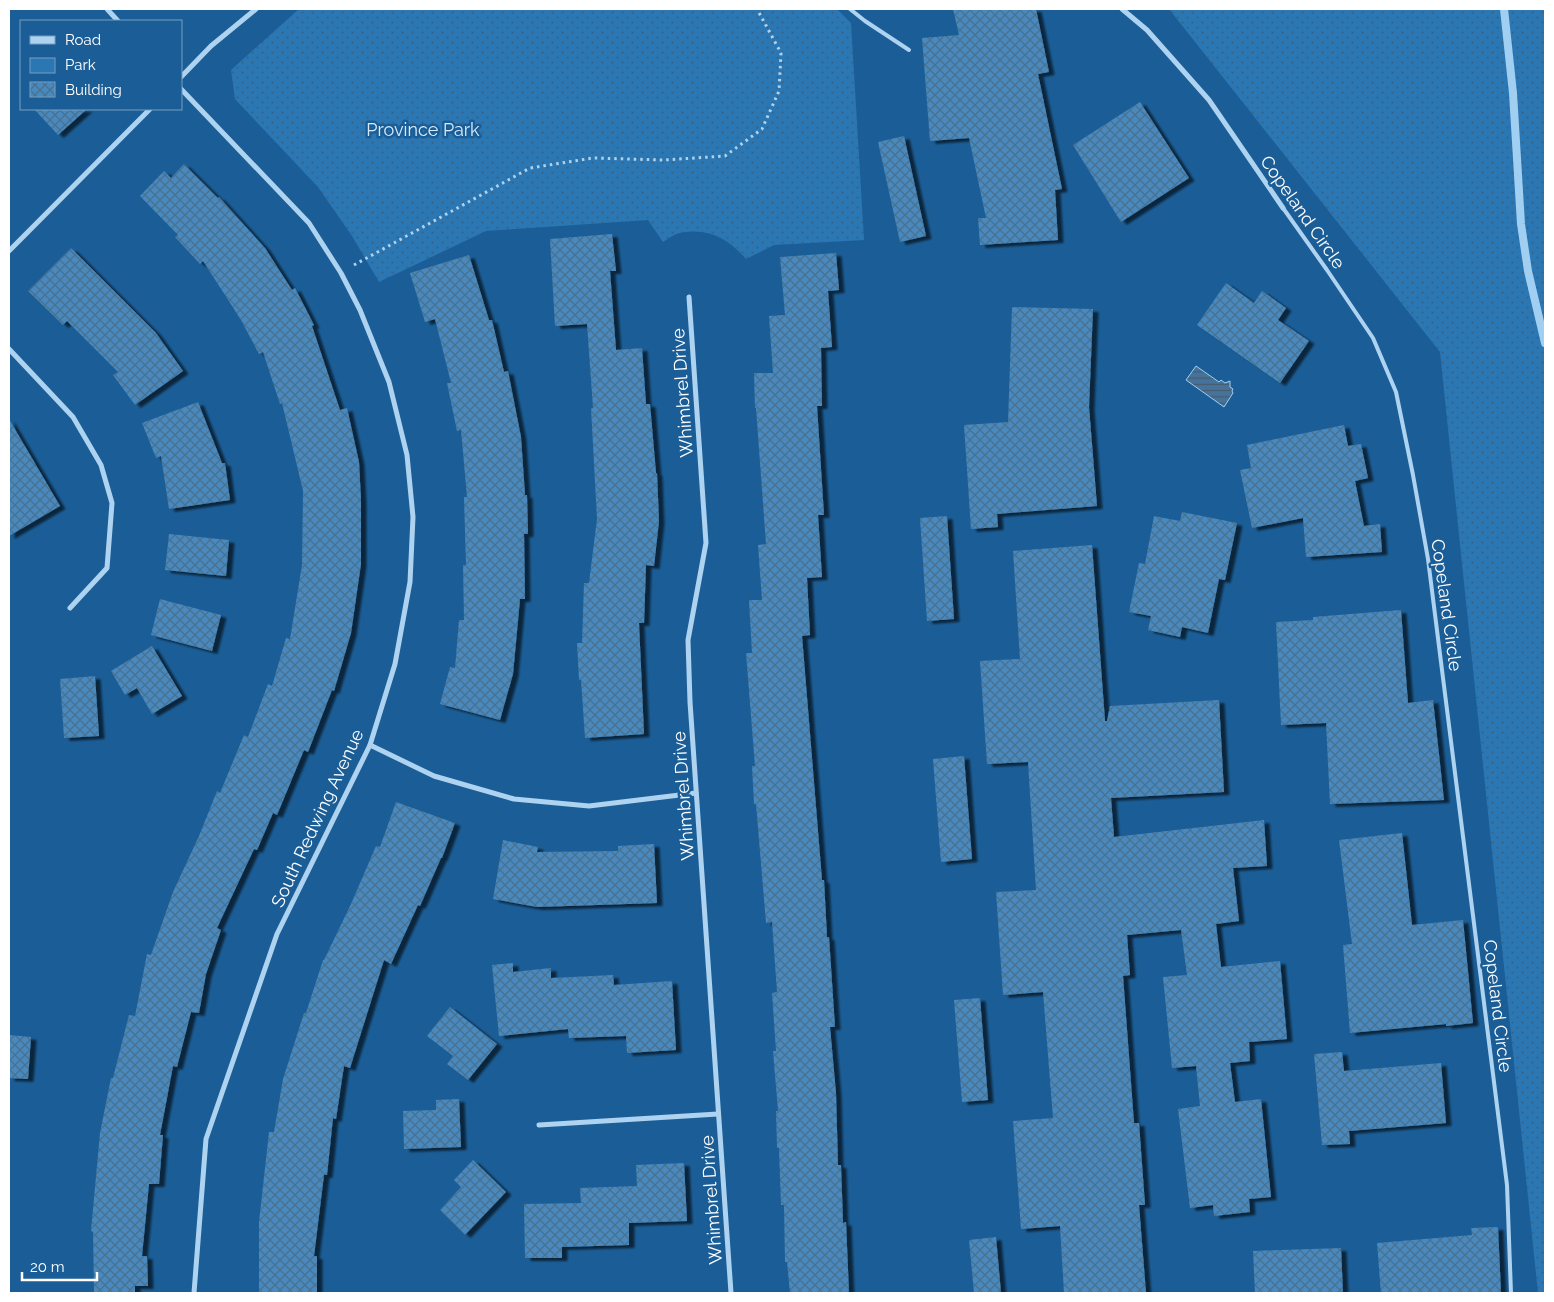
<svg xmlns="http://www.w3.org/2000/svg" width="1554" height="1302" font-family="Raleway,sans-serif">
<defs>
<pattern id="green-dots" width="8" height="8" patternUnits="userSpaceOnUse" patternTransform="scale(1.25)"><rect width="8" height="8" fill="#2b77b3"/><path d="M2 2h.1M6 6h.1" fill="none" stroke="#3c6280" stroke-width="1.8" stroke-linecap="round"/></pattern>
<pattern id="water-rules" width="6" height="5" patternUnits="userSpaceOnUse" patternTransform="scale(1.25)"><rect width="6" height="5" fill="#45739b"/><path d="M0 2.5h6" fill="none" stroke="#495c6c"/></pattern>
<pattern id="building-cross-hatch" width="8" height="8" patternUnits="userSpaceOnUse" patternTransform="scale(1.25)"><rect width="8" height="8" fill="#4889be"/><path d="M0 0l8 8M0 8l8-8" fill="none" stroke="#4a7190"/></pattern>
<filter id="shadow"><feDropShadow dx="5.5" dy="3" stdDeviation="1" flood-color="#0009"/></filter>
</defs>
<rect width="100%" height="100%" fill="#1b5e97"/>
<g fill="url(#green-dots)">
<path d="M299 9H837L851 23 864 240 774 245 746 259C729 239 708 227 680 233 674 234 668 239 663 242L648 220 486 231 379 282 352 236 318 187 235 99 231 70Z"/>
<polygon points="1169,9 1545,9 1545,1293 1538,1293 1440,352"/>
</g>
<polygon fill="url(#water-rules)" stroke="#a1cff2" points="1196,366 1219,382 1221,380 1225,383 1230,381 1230,387 1233,389 1232,391 1233,393 1224,407 1186,380"/>
<g fill="none" stroke-linecap="round" stroke-linejoin="round">
<polyline stroke="#a1cff2" stroke-width="8" points="1504,9 1513,93 1521,224 1528,271 1545,343"/>
</g>
<g fill="url(#building-cross-hatch)" filter="url(#shadow)">
<polygon points="953,9 1036,9 1049,72 1038,74 1062,189 1055,190 1058,240 980,245 978,218 986,218 969,138 930,141 922,38 959,35"/>
<polygon points="1140,102 1189,178 1121,222 1073,145"/>
<polygon points="34,109 87,109 58,135"/>
<polygon points="904,136 926,236 900,242 878,142"/>
<polygon points="184,164 218,198 219,197 265,248 292,290 295,288 314,325 312,326 340,410 347,408 359,462 361,500 361,564 351,633 334,691 332,690 308,752 304,750 277,815 273,813 257,850 254,849 217,928 221,930 206,974 199,1013 191,1012 177,1067 173,1066 160,1135 163,1135 159,1184 149,1184 142,1256 147,1256 148,1286 135,1286 135,1293 94,1293 93,1232 91,1231 100,1133 111,1078 113,1078 129,1015 135,1016 147,954 151,955 173,892 199,836 217,791 220,793 244,735 248,737 268,684 272,686 286,638 290,639 302,565 303,491 282,403 280,404 263,352 259,354 241,320 203,261 200,264 175,237 178,235 140,196 164,171 171,178"/>
<polygon points="612,234 616,271 610,271 616,350 642,348 646,404 650,404 656,473 657,473 659,521 654,566 646,565 644,623 639,623 644,734 585,738 581,680 579,680 577,643 582,643 584,583 589,583 597,519 591,408 593,408 587,324 555,326 550,239"/>
<polygon points="71,248 156,333 183,371 135,405 113,375 118,372 67,321 63,325 28,291"/>
<polygon points="836,253 839,290 828,291 832,347 821,348 822,406 817,406 824,515 818,515 822,577 807,578 810,635 802,636 822,880 824,880 827,937 829,937 835,1027 830,1027 836,1093 838,1165 841,1165 843,1223 846,1222 849,1293 790,1293 787,1262 785,1262 784,1205 781,1205 779,1148 777,1148 776,1111 778,1111 773,1051 776,1051 772,993 777,992 772,922 766,923 756,804 754,804 752,766 755,766 746,653 752,653 749,600 762,600 758,545 766,544 756,408 755,408 754,373 773,373 769,316 785,315 780,257"/>
<polygon points="469,255 489,320 492,320 504,372 508,371 521,437 525,495 527,495 528,534 524,534 525,599 520,599 513,674 500,720 440,704 450,667 455,668 459,620 464,620 463,565 466,565 464,497 467,497 461,430 457,431 447,383 451,383 435,319 425,322 410,273"/>
<polygon points="1226,283 1254,303 1262,291 1286,308 1278,320 1309,341 1280,383 1197,325"/>
<polygon points="1012,307 1093,309 1089,407 1097,506 997,514 998,527 971,529 964,425 1008,422"/>
<polygon points="198,402 222,463 225,463 230,500 169,509 161,456 156,458 142,423"/>
<polygon points="9,419 60,506 9,536"/>
<polygon points="1344,425 1348,446 1361,444 1368,478 1355,481 1364,526 1380,524 1382,552 1306,557 1303,518 1252,528 1240,470 1251,468 1247,445"/>
<polygon points="1182,512 1237,523 1225,580 1219,579 1208,633 1182,627 1180,637 1148,630 1151,616 1129,612 1139,563 1145,564 1154,516 1180,521"/>
<polygon points="947,516 954,619 927,621 920,518"/>
<polygon points="169,534 229,540 226,576 165,570"/>
<polygon points="1092,545 1105,721 1107,721 1110,706 1219,700 1224,792 1111,798 1114,837 1264,820 1267,866 1233,868 1239,921 1216,924 1221,967 1280,961 1287,1039 1249,1042 1250,1061 1230,1063 1235,1102 1261,1099 1271,1197 1249,1199 1250,1212 1214,1216 1213,1205 1190,1208 1178,1109 1200,1106 1196,1066 1172,1068 1163,977 1187,975 1181,930 1127,935 1130,975 1123,976 1134,1123 1139,1123 1145,1205 1139,1205 1146,1293 1064,1293 1060,1226 1021,1229 1013,1121 1053,1118 1043,992 1003,995 996,892 1036,890 1028,762 987,764 980,661 1020,659 1013,551"/>
<polygon points="160,599 221,615 212,651 151,635"/>
<polygon points="1401,610 1408,703 1433,700 1444,800 1330,804 1326,723 1281,725 1276,622 1313,620 1313,617"/>
<polygon points="152,646 182,696 152,714 137,688 125,695 111,671"/>
<polygon points="95,676 99,736 64,738 60,679"/>
<polygon points="964,756 972,859 941,862 933,759"/>
<polygon points="396,802 455,823 442,858 441,858 420,906 418,905 391,964 384,960 350,1068 344,1066 336,1119 333,1118 327,1175 324,1175 314,1256 317,1256 317,1292 259,1292 259,1222 269,1132 274,1132 283,1079 304,1013 306,1013 323,960 324,960 351,904 376,846 380,847"/>
<polygon points="1402,833 1412,925 1463,920 1473,1023 1446,1026 1446,1024 1350,1033 1343,945 1352,944 1339,840"/>
<polygon points="503,840 538,847 537,852 618,851 618,846 654,844 657,903 537,907 493,899"/>
<polygon points="513,963 513,972 551,968 551,978 613,975 614,985 672,981 676,1050 627,1053 626,1036 569,1038 568,1029 499,1036 492,965"/>
<polygon points="980,998 988,1100 962,1102 954,1000"/>
<polygon points="450,1007 497,1044 468,1080 447,1064 453,1056 427,1036"/>
<polygon points="9,1035 31,1037 28,1079 9,1078"/>
<polygon points="1342,1052 1344,1071 1441,1063 1446,1123 1349,1131 1350,1144 1322,1145 1314,1054"/>
<polygon points="459,1099 461,1147 404,1149 403,1111 436,1110 436,1100"/>
<polygon points="473,1160 506,1192 465,1235 440,1210 461,1187 454,1180"/>
<polygon points="684,1163 687,1221 629,1223 629,1245 562,1247 562,1258 525,1258 524,1204 581,1203 580,1188 637,1186 636,1165"/>
<polygon points="1498,1227 1501,1293 1381,1293 1377,1243 1472,1235 1471,1228"/>
<polygon points="996,1237 1001,1293 974,1293 969,1240"/>
<polygon points="1341,1248 1343,1293 1255,1293 1253,1251"/>
</g>
<g fill="none" stroke-linecap="round" stroke-linejoin="round">
<polyline stroke="#aed3f0" stroke-width="3" stroke-dasharray="2.5 4" stroke-linecap="butt" points="354,265 530,168 593,158 664,160 725,156 762,129 779,91 781,53 757,9"/>
<g stroke="#aed3f0" stroke-width="4">
<polyline points="850,9 865,21 909,50"/>
<polyline points="1283,208 1327,270 1373,338 1396,392 1413,475 1428,559 1507,1185 1511,1293"/>
</g>
<g stroke="#aed3f0" stroke-width="5">
<polyline points="107,9 118,21"/>
<polyline points="1122,9 1147,30 1209,100 1283,208"/>
<polyline points="181,77 211,46 256,9"/>
<polyline points="181,89 309,223 341,273 360,310 389,382 407,455 413,517 410,582 395,664 370,745 277,934 206,1139 194,1293"/>
<polyline points="9,251 150,109"/>
<polyline points="689,297 706,543 688,640 690,702 731,1293"/>
<polyline points="9,349 73,417 101,465 112,503 107,568 70,608"/>
<polyline points="370,745 434,776 514,799 589,806 696,793"/>
<polyline points="539,1125 718,1114"/>
</g>
</g>
<g text-anchor="middle" dominant-baseline="central" stroke-width="5" stroke-linejoin="round" paint-order="stroke">
<g font-size="18" fill="#d5eafb" stroke="#1b5e97">
<text x="423" y="129">Province Park</text>
</g>
<g font-size="18" fill="#fff" stroke="#1b5e97">
<text transform="translate(1303 212) rotate(55)">Copeland Circle</text>
<text transform="translate(682 393) rotate(-94)">Whimbrel Drive</text>
<text transform="translate(1447 605) rotate(82)">Copeland Circle</text>
<text transform="translate(683 796) rotate(-94)">Whimbrel Drive</text>
<text transform="translate(317 818) rotate(-65)">South Redwing Avenue</text>
<text transform="translate(1498 1006) rotate(83)">Copeland Circle</text>
<text transform="translate(711 1200) rotate(-94)">Whimbrel Drive</text>
</g>
</g>
<rect width="1554" height="1302" fill="none" stroke="#ffffff" stroke-width="20"/>
<rect x="20" y="20" width="162" height="90" fill="#1b5e97" stroke="#769ec1"/>
<rect x="30" y="36" width="25" height="8" fill="#aed3f0" stroke="#769ec1"/>
<text x="65" y="45" font-size="15" fill="#ffffff">Road</text>
<rect x="30" y="58" width="25" height="15" fill="#2b77b3" stroke="#769ec1"/>
<text x="65" y="70" font-size="15" fill="#ffffff">Park</text>
<rect x="30" y="82" width="25" height="15" fill="url(#building-cross-hatch)" stroke="#769ec1"/>
<text x="65" y="95" font-size="15" fill="#ffffff">Building</text>
<path d="M22 1272v8h75v-8" fill="none" stroke="#ffffff" stroke-width="2.5"/>
<text x="30" y="1272" font-size="15" fill="#ffffff" stroke="#1b5e97" stroke-width="4" paint-order="stroke">20 m</text>
</svg>
